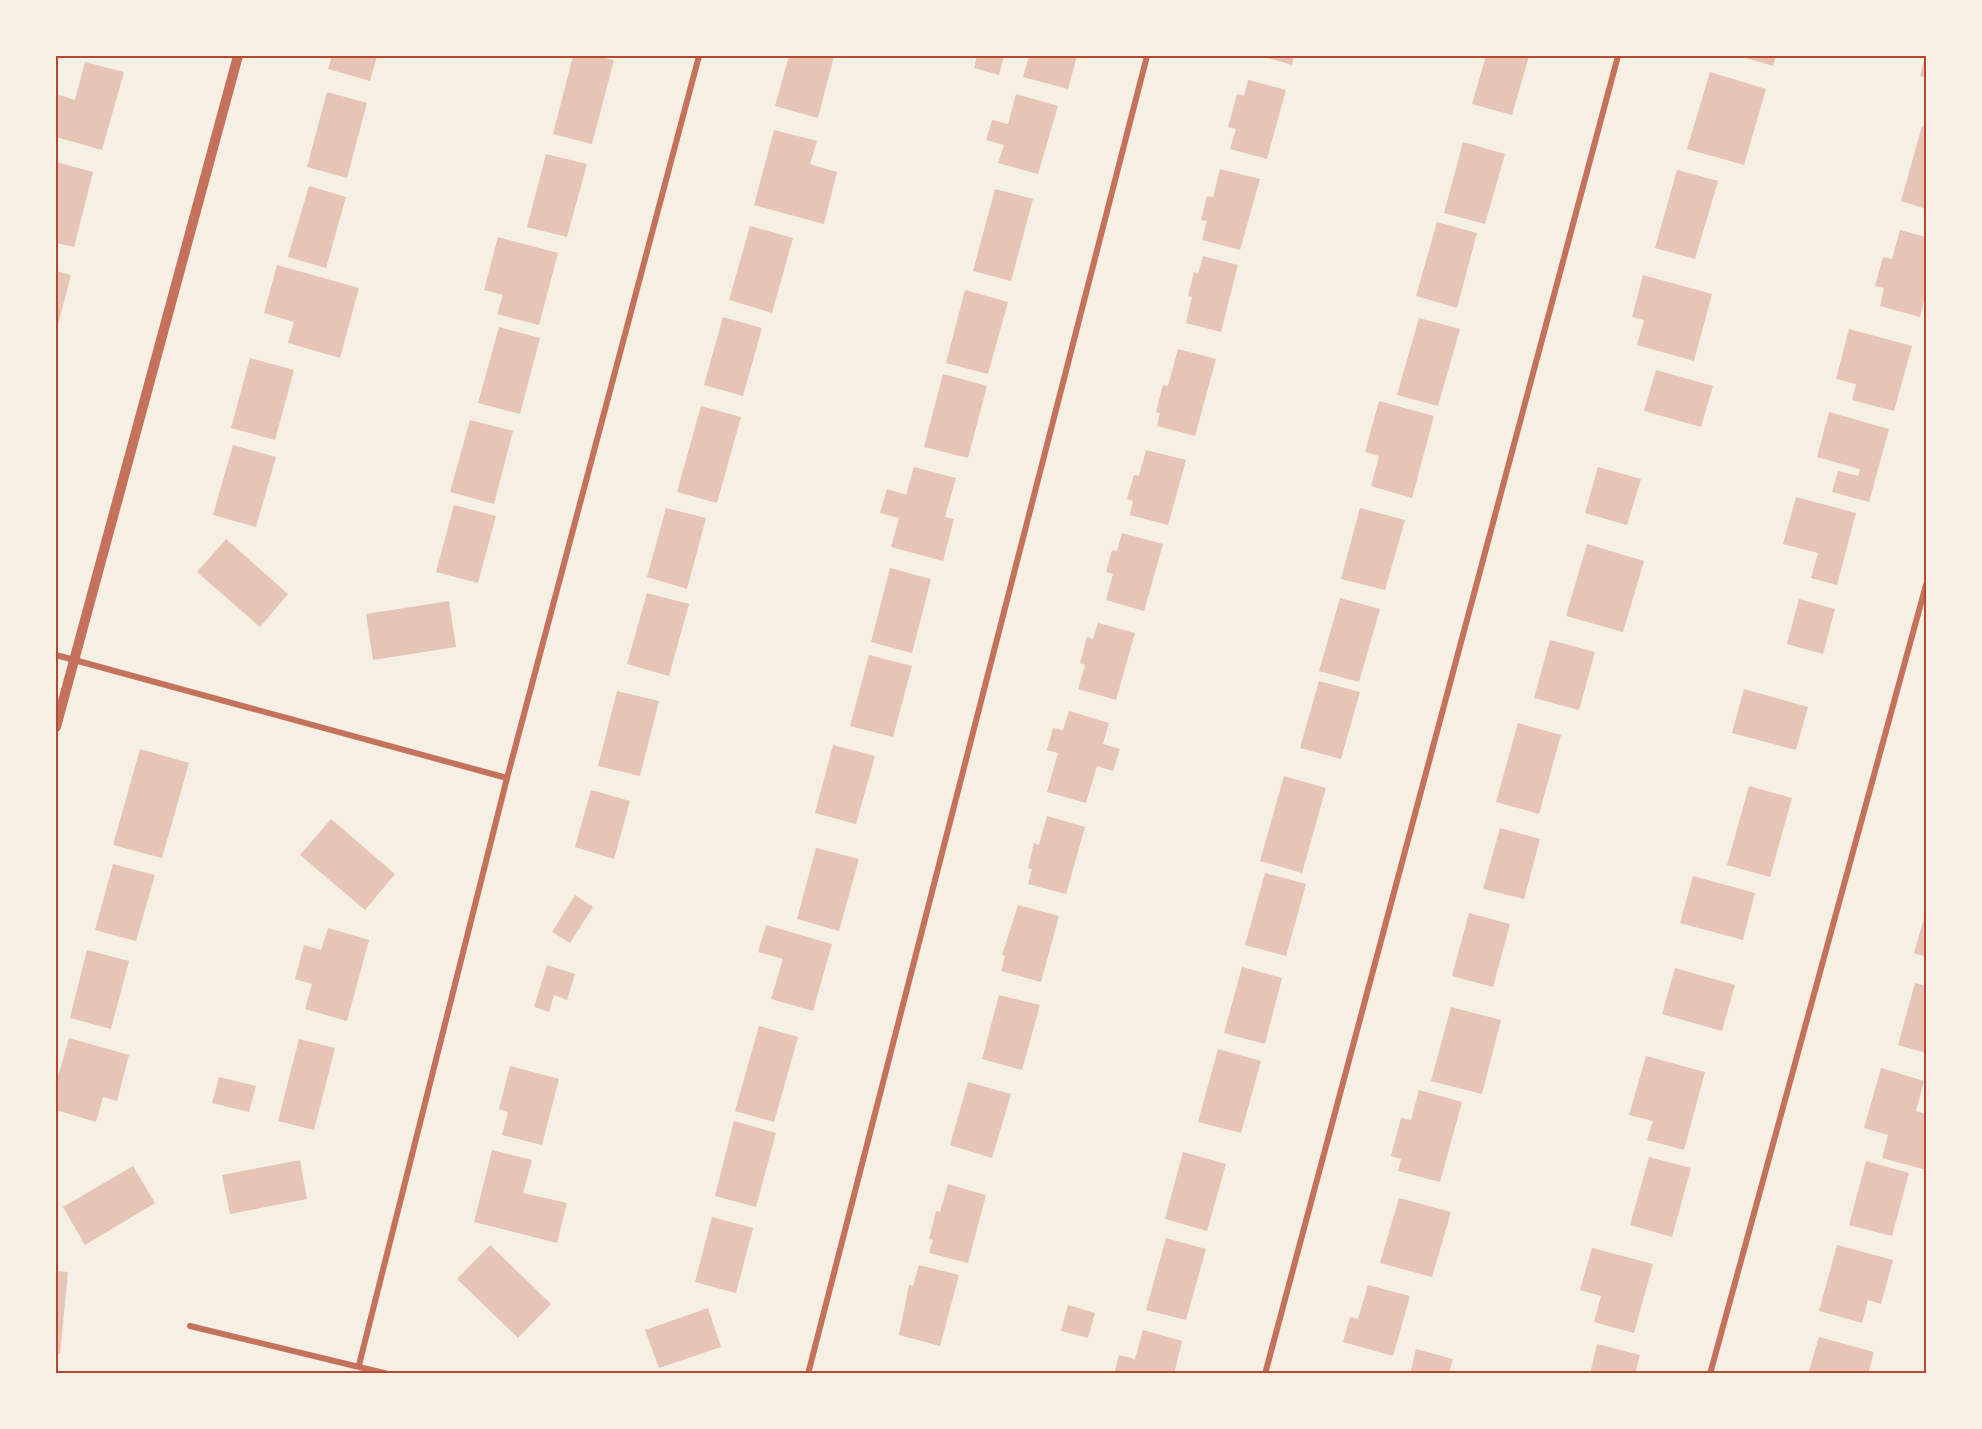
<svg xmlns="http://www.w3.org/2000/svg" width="1982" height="1429" font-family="'Alegreya Sans',sans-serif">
<rect width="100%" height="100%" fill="#f6efe4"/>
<g fill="#e6c5b7">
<polygon points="332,56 377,56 370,81 328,69"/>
<polygon points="573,56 595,56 614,60 592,144 553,134"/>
<polygon points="789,56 834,56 818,118 775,106"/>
<polygon points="977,56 1004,56 999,75 974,68"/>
<polygon points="1029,56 1077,56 1068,89 1023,77"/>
<polygon points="1261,56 1294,56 1292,65"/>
<polygon points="1486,56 1529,56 1512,115 1472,104"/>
<polygon points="1739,56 1776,56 1773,66"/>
<polygon points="1925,56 1926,56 1926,78 1920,76"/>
<polygon points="85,62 124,72 102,150 56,137 56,94 75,100"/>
<polygon points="1710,72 1766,89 1744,165 1687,149"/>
<polygon points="1248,80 1286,90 1267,159 1230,149 1236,129 1228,127 1237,94 1244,96"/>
<polygon points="327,92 367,103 347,178 307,167"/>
<polygon points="1016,94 1058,106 1038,174 998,163 1004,145 986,140 992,120 1008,124"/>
<polygon points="1922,126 1926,127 1926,209 1901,201"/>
<polygon points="774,130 817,141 810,164 837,172 824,224 754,205"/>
<polygon points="1463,142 1505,154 1485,224 1444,213"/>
<polygon points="546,154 587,164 567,237 527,227"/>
<polygon points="56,162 93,172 74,247 56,243"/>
<polygon points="1220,169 1260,179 1240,250 1202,240 1207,221 1201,220 1207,196 1213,197"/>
<polygon points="1677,170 1718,181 1695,259 1655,248"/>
<polygon points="309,186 346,197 326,268 288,257"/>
<polygon points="995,189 1033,199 1011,281 973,271"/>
<polygon points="1437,222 1477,233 1457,308 1416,296"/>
<polygon points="750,226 793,238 772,313 729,300"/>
<polygon points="1900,230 1926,237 1926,292 1920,317 1880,306 1884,288 1875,286 1883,257 1892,259"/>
<polygon points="498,237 558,253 539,325 497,314 503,295 484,290"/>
<polygon points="1203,256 1238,265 1221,332 1186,323 1192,297 1188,296 1194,272 1198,274"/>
<polygon points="277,265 359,288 340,358 288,343 294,322 264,313"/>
<polygon points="56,271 71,275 56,332"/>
<polygon points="1643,275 1712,294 1694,361 1637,345 1644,320 1632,317"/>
<polygon points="965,290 1008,302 988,374 946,363"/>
<polygon points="723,317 762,328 743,396 704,385"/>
<polygon points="1419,318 1460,329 1438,406 1397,395"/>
<polygon points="499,327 540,338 520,414 478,403"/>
<polygon points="1849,329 1912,346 1894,411 1852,400 1856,384 1836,379"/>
<polygon points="1178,349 1216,359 1195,436 1157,426 1160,413 1156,412 1163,385 1168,386"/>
<polygon points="250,358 294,370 275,440 231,428"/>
<polygon points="1656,370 1713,386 1701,427 1644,411"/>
<polygon points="943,374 987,386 968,458 924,447"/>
<polygon points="1379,401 1434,416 1412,498 1371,486 1379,456 1365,452"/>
<polygon points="701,406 741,417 717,503 677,492"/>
<polygon points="1829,412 1889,429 1869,502 1832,492 1838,471 1858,476 1860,469 1817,457"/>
<polygon points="470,420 513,431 494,504 450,492"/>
<polygon points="233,445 276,457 256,527 213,515"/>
<polygon points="1146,450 1186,460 1168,525 1130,515 1133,501 1127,499 1134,475 1139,476"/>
<polygon points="914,467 956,478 945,517 954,519 943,561 891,547 899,518 880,513 887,489 906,495"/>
<polygon points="1598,467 1641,479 1627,525 1585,513"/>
<polygon points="1796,497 1856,513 1837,585 1811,578 1818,553 1783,544"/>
<polygon points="454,505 496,516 478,583 436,572"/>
<polygon points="666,508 706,518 687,589 647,577"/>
<polygon points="1360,508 1405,520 1385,590 1341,579"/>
<polygon points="1122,533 1163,544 1144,611 1106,600 1113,574 1106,572 1112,550 1117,551"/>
<polygon points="226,539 288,594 260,627 197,572"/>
<polygon points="1587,544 1644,561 1623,632 1566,616"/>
<polygon points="890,568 931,579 912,653 871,642"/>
<polygon points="647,593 689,604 669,676 627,664"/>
<polygon points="1340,598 1380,609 1359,682 1319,671"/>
<polygon points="1799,599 1835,609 1823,654 1787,644"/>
<polygon points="449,601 456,647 373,660 366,614"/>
<polygon points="1098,623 1135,633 1116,700 1078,689 1085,665 1080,663 1087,637 1093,639"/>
<polygon points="1550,640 1595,652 1579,710 1534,698"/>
<polygon points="869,655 912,666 893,737 850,726"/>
<polygon points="1319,681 1360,692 1341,759 1300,748"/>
<polygon points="1744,689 1808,707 1796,750 1732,733"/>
<polygon points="617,691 659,701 640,776 598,766"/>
<polygon points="1069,711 1109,723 1103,744 1120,749 1113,771 1097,766 1086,803 1047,792 1058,753 1047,750 1053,728 1063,730"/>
<polygon points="1518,723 1561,735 1539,814 1496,802"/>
<polygon points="833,745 875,756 856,824 815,813"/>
<polygon points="140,749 189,763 162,858 113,845"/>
<polygon points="1284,776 1326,788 1302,873 1260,861"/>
<polygon points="1749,786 1792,798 1770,877 1727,865"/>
<polygon points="591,790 630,801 614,859 575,847"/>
<polygon points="1047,816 1085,827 1066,894 1028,884 1032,869 1028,868 1034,843 1039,845"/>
<polygon points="331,819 395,874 365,910 300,855"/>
<polygon points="1500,828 1540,839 1524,899 1483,889"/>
<polygon points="816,848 859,859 839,931 797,919"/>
<polygon points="113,864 155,875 136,941 95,930"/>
<polygon points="1265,873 1306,884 1286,956 1245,945"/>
<polygon points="1693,876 1755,893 1743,940 1680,923"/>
<polygon points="575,895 593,907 570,943 552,932"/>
<polygon points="1018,905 1059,916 1041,982 1001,971 1005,956 1002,955"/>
<polygon points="1926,911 1926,957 1914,953"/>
<polygon points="1469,913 1510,924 1493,987 1452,976"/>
<polygon points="766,925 832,944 813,1011 771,999 783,959 758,952"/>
<polygon points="328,928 369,940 347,1021 305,1009 312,984 295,979 304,945 321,950"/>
<polygon points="87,950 129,961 111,1029 70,1018"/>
<polygon points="547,965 575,974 567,1000 554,995 549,1012 534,1007"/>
<polygon points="1242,967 1282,978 1265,1044 1224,1033"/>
<polygon points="1675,968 1735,985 1722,1031 1662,1014"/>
<polygon points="1915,983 1926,986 1926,1053 1898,1045"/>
<polygon points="999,995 1040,1005 1022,1070 982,1059"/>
<polygon points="1451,1007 1501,1020 1482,1094 1431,1081"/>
<polygon points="759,1026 798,1037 774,1122 735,1111"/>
<polygon points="69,1038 129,1055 117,1101 103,1097 96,1122 56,1110 56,1084"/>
<polygon points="299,1039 335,1048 314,1130 278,1121"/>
<polygon points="1218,1049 1261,1061 1241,1133 1198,1122"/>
<polygon points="1646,1056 1705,1072 1684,1150 1647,1140 1653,1121 1629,1115"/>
<polygon points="510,1066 559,1079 542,1145 502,1135 508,1112 499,1109"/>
<polygon points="1881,1068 1924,1081 1916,1111 1926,1114 1926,1170 1882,1158 1888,1135 1864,1128"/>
<polygon points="219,1077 256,1086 249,1112 212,1103"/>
<polygon points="968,1082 1011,1094 992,1158 950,1145"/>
<polygon points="1419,1090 1462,1102 1440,1182 1398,1171 1401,1159 1391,1156 1401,1118 1411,1120"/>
<polygon points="734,1121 776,1133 756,1207 715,1196"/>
<polygon points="492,1150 532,1160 523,1193 567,1203 557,1243 474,1222"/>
<polygon points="1183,1152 1226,1164 1207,1231 1165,1219"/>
<polygon points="1649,1157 1691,1168 1672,1237 1630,1225"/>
<polygon points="300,1160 307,1199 230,1214 222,1175"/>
<polygon points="1866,1161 1909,1173 1892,1236 1849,1225"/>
<polygon points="133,1166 155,1203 85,1245 63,1207"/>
<polygon points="948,1184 986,1195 968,1263 929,1253 933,1240 929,1239 936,1211 940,1212"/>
<polygon points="1399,1198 1451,1212 1432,1277 1380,1263"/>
<polygon points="712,1217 753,1228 736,1293 695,1282"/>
<polygon points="1166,1238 1206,1249 1186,1320 1146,1310"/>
<polygon points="490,1245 551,1304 518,1338 457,1279"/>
<polygon points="1837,1245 1893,1260 1881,1304 1868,1300 1862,1323 1819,1311"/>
<polygon points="1592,1248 1653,1264 1634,1333 1594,1322 1601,1296 1580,1290"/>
<polygon points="919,1265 959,1275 940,1346 899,1335 909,1285 913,1286"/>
<polygon points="56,1271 68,1272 60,1354 56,1354"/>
<polygon points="1368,1285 1410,1296 1393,1356 1343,1342 1350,1317 1358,1319"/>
<polygon points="1068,1305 1095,1313 1088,1338 1061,1331"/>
<polygon points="708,1308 721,1347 659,1368 645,1330"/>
<polygon points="1143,1330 1182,1341 1174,1374 1114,1374 1119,1355 1135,1359"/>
<polygon points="1819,1337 1874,1352 1868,1374 1808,1374"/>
<polygon points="1597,1344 1640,1355 1635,1374 1590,1374"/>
<polygon points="1416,1349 1453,1359 1449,1374 1410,1374"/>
</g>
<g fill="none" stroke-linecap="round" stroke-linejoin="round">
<g stroke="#c5725c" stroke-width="6">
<polyline points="56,655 507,778"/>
<polyline points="190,1326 388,1374"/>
<polyline points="359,1365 507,778 699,56"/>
<polyline points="808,1374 1147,56"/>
<polyline points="1265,1374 1618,56"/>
<polyline points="1710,1374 1926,585"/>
</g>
<polyline stroke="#c5725c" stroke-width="10" points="56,727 238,56"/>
</g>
<rect width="1982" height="1429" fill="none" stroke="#f6efe4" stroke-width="114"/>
<rect x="57" y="57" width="1868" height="1315" fill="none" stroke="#b5482f" stroke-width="2"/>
</svg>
